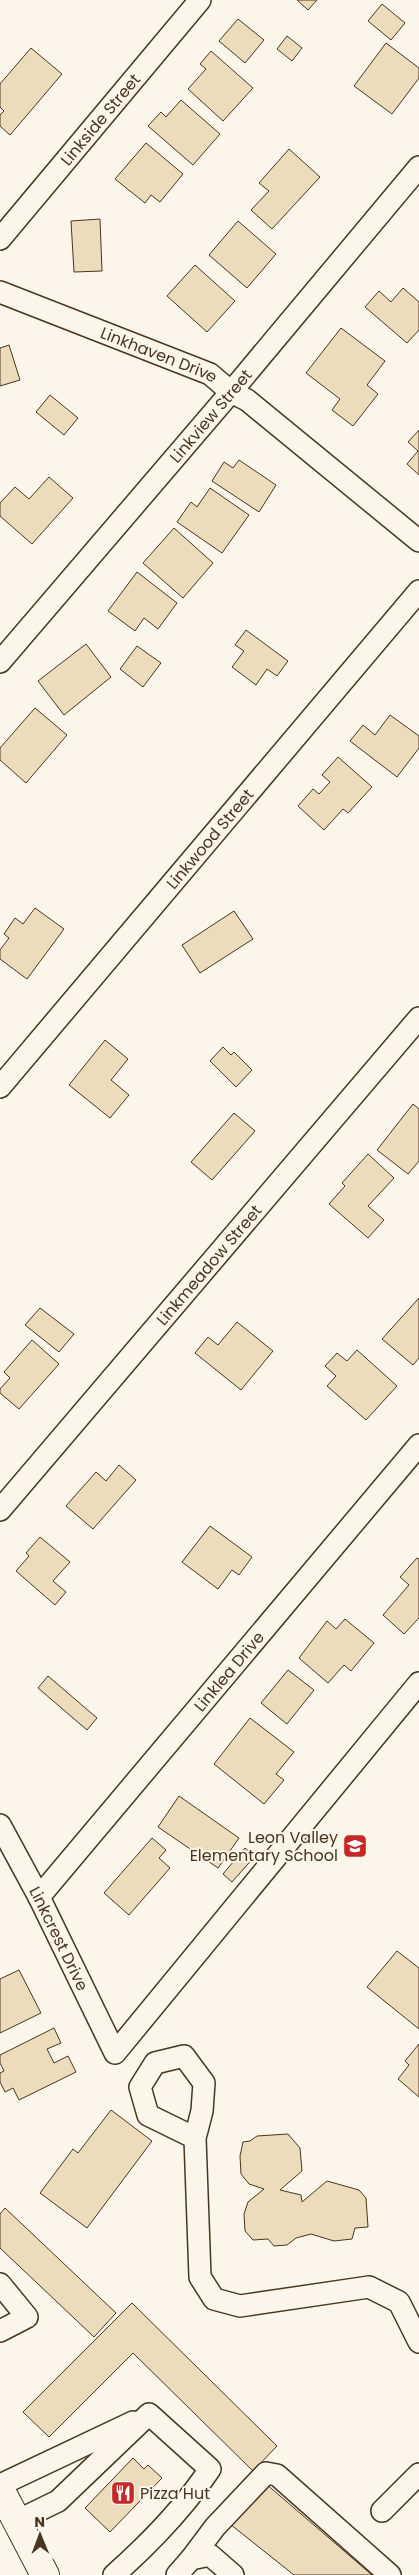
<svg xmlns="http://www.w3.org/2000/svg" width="419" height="2575" font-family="Poppins,sans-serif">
<rect width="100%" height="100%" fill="#fbf6e9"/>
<g fill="#ecdcbc" stroke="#4a3520">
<polygon points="297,0 317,0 308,10"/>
<polygon points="382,4 405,23 391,40 368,21"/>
<polygon points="238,19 264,40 245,63 219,41"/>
<polygon points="287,36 302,48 292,61 277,49"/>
<polygon points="386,43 419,68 419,78 392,114 354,86"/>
<polygon points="31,48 62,74 10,135 0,126 0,115 4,111 0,107 0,84"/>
<polygon points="211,51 253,88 223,121 188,89 206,69 200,64"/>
<polygon points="181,100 220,134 193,165 148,126 161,112 166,117"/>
<polygon points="146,143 183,174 160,202 151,195 145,203 115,179"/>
<polygon points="289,149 320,177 272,229 251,210 269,191 259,183"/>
<polygon points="100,219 102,271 74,272 71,221"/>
<polygon points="238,221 276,254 247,288 209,255"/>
<polygon points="195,265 235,301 207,332 167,296"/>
<polygon points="403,288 419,302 419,330 407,343 365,307 379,291 391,302"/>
<polygon points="341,328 385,361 367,385 378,394 353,426 332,410 340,399 306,373"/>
<polygon points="9,345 20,380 0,386 0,348"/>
<polygon points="50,395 78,418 64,435 36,412"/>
<polygon points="419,430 419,475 407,464 418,451 408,442"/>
<polygon points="239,460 276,485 259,512 212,481 224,462 233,468"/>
<polygon points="49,477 73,498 32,544 0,516 0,503 15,487 29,499"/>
<polygon points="210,488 249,515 222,553 177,522 191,502 197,507"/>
<polygon points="174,528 213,563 183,598 143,563"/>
<polygon points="137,572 177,603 158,629 144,618 135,631 108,611"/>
<polygon points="246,630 288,661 277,676 267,669 256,685 232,667 244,651 235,645"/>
<polygon points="86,644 111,677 64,715 38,681"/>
<polygon points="137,646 161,663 143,687 120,669"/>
<polygon points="35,708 67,735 26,783 0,760 0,748"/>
<polygon points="390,715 419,736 419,748 397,777 350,741 363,725 375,735"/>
<polygon points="338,757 372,787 348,813 343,809 324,830 298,806 313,789 319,794 330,782 322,775"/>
<polygon points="35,908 64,929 27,979 0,959 0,950 9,938 4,934 15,918 23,924"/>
<polygon points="234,911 253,939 200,973 182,945"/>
<polygon points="105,1040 128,1059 111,1080 129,1095 110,1118 69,1085"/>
<polygon points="223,1047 231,1055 234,1052 252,1070 236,1087 210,1061"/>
<polygon points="413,1104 419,1109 419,1161 408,1174 377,1150"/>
<polygon points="234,1113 255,1131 212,1180 191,1162"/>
<polygon points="368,1154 394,1178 368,1206 384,1220 368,1238 329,1204 345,1186 342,1183"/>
<polygon points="419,1298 419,1358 413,1365 382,1339"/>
<polygon points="40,1308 74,1334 59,1352 25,1325"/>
<polygon points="237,1322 273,1351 241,1390 195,1353 208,1337 218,1345"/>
<polygon points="32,1340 59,1364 19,1409 0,1393 0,1389 10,1378 4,1372"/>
<polygon points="357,1350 397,1386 366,1420 327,1386 336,1376 325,1366 337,1353 347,1361"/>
<polygon points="119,1465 136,1480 93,1529 66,1506 96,1472 106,1481"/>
<polygon points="210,1526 252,1557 239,1575 232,1570 218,1589 182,1562"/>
<polygon points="40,1537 70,1562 53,1581 66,1592 55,1605 16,1571 29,1556 26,1553"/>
<polygon points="417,1558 419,1559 419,1618 404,1634 383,1615 409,1585 400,1577"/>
<polygon points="345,1619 374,1643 351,1671 344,1665 328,1683 299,1658 327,1621 336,1629"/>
<polygon points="288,1670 314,1690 287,1724 261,1703"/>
<polygon points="48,1676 97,1718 87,1730 38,1688"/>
<polygon points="250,1718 294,1752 276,1774 284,1780 264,1804 214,1764"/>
<polygon points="179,1796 239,1838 218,1868 158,1827"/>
<polygon points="152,1838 166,1850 159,1858 170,1868 129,1915 104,1893"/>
<polygon points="245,1848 255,1856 232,1882 223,1874"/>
<polygon points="397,1951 419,1968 419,2029 367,1987"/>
<polygon points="19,1970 41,2013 0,2033 0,1979"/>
<polygon points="54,2028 61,2043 47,2049 54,2063 68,2056 76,2072 19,2100 13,2088 5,2092 0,2082 0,2073 4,2071 0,2063 0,2055"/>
<polygon points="419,2044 419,2097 398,2079 409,2065 405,2061"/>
<polygon points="111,2110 152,2141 87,2228 40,2193 73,2149 78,2153"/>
<polygon points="288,2134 300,2148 302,2171 280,2190 301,2195 302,2202 327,2181 359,2190 366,2198 368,2227 355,2228 352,2239 334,2241 311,2234 296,2238 287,2245 274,2246 268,2239 253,2240 245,2231 244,2214 248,2202 264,2189 249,2184 241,2174 240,2156 243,2142 250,2141 257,2136"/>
<polygon points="5,2208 116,2313 94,2337 0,2248 0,2214"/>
<polygon points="132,2303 277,2446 253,2471 133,2353 49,2437 23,2412"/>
<polygon points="133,2458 144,2469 148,2465 162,2478 110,2532 85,2508"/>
<polygon points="265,2483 372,2575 294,2575 230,2524"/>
</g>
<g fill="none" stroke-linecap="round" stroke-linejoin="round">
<defs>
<g id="minor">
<path id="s1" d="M0 239 200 0"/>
<path id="s2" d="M0 292 210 374 231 392 247 400 419 541"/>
<path id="s3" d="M0 662 231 392 419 167"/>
<path id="s4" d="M0 1087 419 591"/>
<path id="s5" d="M0 1510 419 1018"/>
<path id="s6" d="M0 1825 39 1897 115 2053 419 1683"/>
<path id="s7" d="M39 1897 419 1445"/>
<polyline points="195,2138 148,2115 140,2087 155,2063 184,2056 204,2083 202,2111 195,2138 200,2277 214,2299 240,2306 369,2287 399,2302 419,2342"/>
<polyline points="0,2284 27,2317 0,2331"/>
<polyline points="0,2485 133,2422"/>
<polyline points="382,2511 419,2474"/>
<path d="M17 2521 58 2501 149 2414 210 2469C183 2509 150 2543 114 2575"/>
<polyline points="191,2559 215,2527 266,2473 277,2475 390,2575"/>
<polyline points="177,2575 191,2559 210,2555 233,2575"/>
</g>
<polyline id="major" points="0,2489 45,2575"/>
</defs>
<use href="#minor" stroke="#4a3520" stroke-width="24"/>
<use href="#major" stroke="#4a3520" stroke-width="30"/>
<use href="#minor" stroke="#fbf6e9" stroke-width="21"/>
<use href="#major" stroke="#fbf6e9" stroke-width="28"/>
</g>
<defs>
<symbol id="school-square" viewBox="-11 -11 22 22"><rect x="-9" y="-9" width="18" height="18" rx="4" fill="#c62828" stroke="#fbf6e9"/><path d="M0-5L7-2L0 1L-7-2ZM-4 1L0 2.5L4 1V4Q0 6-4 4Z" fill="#fff"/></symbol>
<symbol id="restaurant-square" viewBox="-11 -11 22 22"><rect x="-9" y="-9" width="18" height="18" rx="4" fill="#c62828" stroke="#fbf6e9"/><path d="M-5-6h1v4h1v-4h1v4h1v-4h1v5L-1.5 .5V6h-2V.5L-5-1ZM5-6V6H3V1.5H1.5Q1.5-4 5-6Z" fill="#fff"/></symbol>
</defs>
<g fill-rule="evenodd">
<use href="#school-square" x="341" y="1832" width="28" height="28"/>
<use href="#restaurant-square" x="109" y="2479" width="28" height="28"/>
</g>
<g text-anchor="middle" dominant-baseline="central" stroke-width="4" stroke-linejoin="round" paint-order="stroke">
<g font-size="16" fill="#4a3520" stroke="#fbf6e9">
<text stroke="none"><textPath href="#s1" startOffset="156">Linkside Street</textPath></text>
<text stroke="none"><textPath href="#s2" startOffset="171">Linkhaven Drive</textPath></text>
<text stroke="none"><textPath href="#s3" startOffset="324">Linkview Street</textPath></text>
<text stroke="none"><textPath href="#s4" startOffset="325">Linkwood Street</textPath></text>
<text stroke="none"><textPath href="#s5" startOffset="322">Linkmeadow Street</textPath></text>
<text stroke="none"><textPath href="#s7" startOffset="295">Linklea Drive</textPath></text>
<text stroke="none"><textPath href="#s6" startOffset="128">Linkcrest Drive</textPath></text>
</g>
<g font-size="16" fill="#4a3520" stroke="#fbf6e9" text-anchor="end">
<text x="338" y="1837">Leon Valley<tspan x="338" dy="18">Elementary School</tspan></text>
<text x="140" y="2493" text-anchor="start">Pizza Hut</text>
</g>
</g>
<g transform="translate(40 2535) rotate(359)" stroke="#fbf6e9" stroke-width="4" paint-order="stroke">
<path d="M0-4L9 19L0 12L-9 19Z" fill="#4a3520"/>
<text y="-8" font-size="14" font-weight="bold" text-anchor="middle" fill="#4a3520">N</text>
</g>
</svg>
